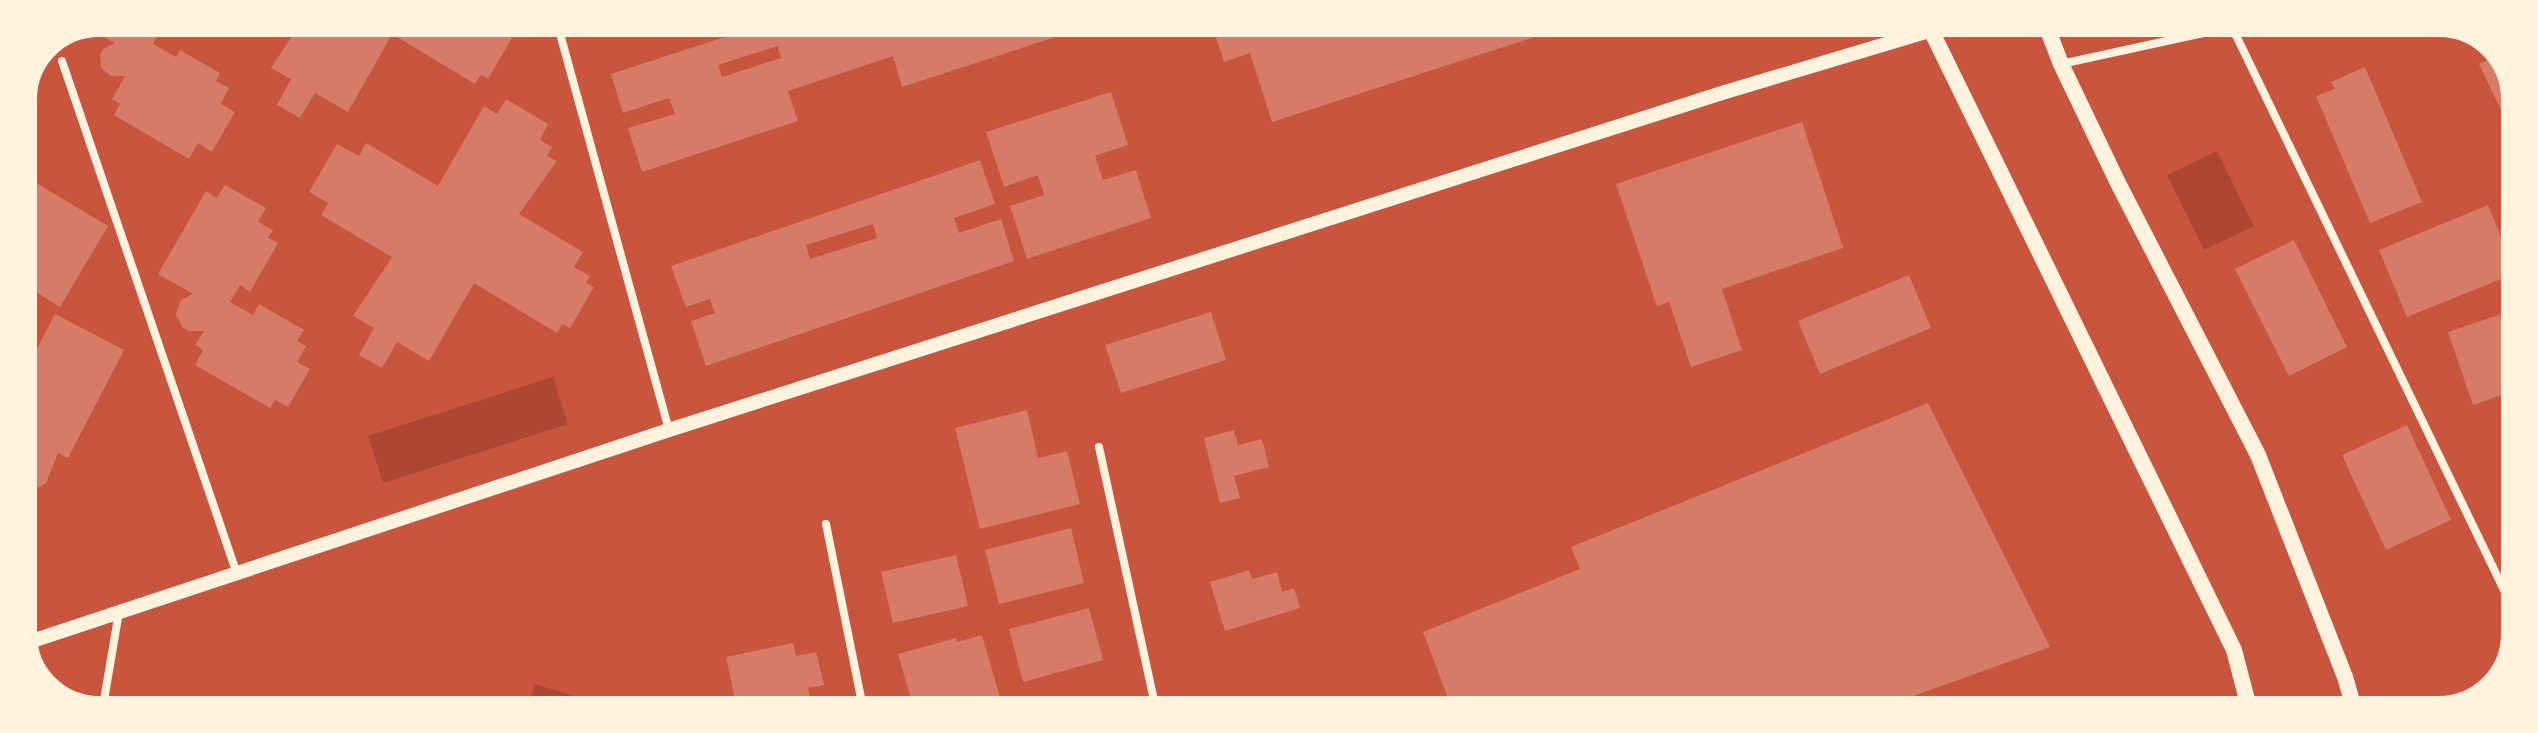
<svg xmlns="http://www.w3.org/2000/svg" width="2538" height="733" font-family="'Exo 2',sans-serif">
<rect width="100%" height="100%" fill="#c8553d"/>
<g fill="#ae4732">
<polygon points="2217,151 2254,226 2204,250 2167,175"/>
<polygon points="553,377 568,424 383,483 368,436"/>
<polygon points="535,684 628,713 526,713"/>
</g>
<g fill="#d67c66" fill-rule="evenodd">
<polygon points="99,18 179,18 170,35 161,30 153,44 176,57 180,50 220,73 216,81 229,88 221,104 235,112 212,152 198,143 189,159 114,115 120,104 112,99 125,76 111,76 101,68 100,55 103,49 115,43 93,31 97,24 91,21"/>
<polygon points="304,18 494,18 509,27 505,34 512,38 488,79 481,75 475,84 392,34 348,112 315,93 300,118 277,105 291,79 271,68"/>
<path d="M780 19H892L893 23 904 19H1090L1092 25 902 87 893 56 788 91 798 121 642 172 628 128 675 114 669 98 623 113 611 74ZM778 46 781 58 722 77 718 65Z"/>
<polygon points="1210,19 1587,20 1272,122 1250,53 1224,62"/>
<polygon points="38,51 48,55 18,124 18,98"/>
<polygon points="2503,53 2520,93 2520,150 2479,64"/>
<polygon points="2365,67 2422,202 2370,223 2316,96 2335,89 2331,82"/>
<polygon points="1111,92 1128,145 1095,156 1103,180 1136,170 1151,218 1027,259 1010,206 1044,195 1038,175 1004,187 986,132"/>
<polygon points="506,99 548,124 540,140 552,147 547,156 557,161 519,214 583,252 574,267 590,276 586,283 594,287 570,328 562,324 557,333 474,283 429,361 397,342 382,368 359,355 374,328 353,316 392,257 321,215 328,203 309,192 337,144 359,156 366,143 438,186 484,106 497,114"/>
<polygon points="1802,122 1843,248 1722,289 1742,350 1691,367 1669,302 1657,306 1616,184"/>
<path d="M980 160 995 204 954 218 959 233 1001 219 1014 261 706 366 691 321 715 313 710 299 686 307 671 266ZM873 224 877 238 810 259 806 245Z"/>
<polygon points="18,172 108,226 60,307 18,281"/>
<polygon points="225,185 266,208 258,222 273,230 268,238 278,243 250,292 240,285 230,302 253,315 259,304 304,330 297,341 306,346 297,362 310,369 288,407 275,400 270,408 195,365 203,350 195,345 204,331 189,331 182,327 176,314 181,300 193,294 158,274 206,191 217,198"/>
<polygon points="2488,205 2516,273 2407,317 2379,250"/>
<polygon points="2294,240 2347,347 2289,376 2235,269"/>
<polygon points="1909,275 1931,328 1820,374 1798,321"/>
<polygon points="2519,308 2519,389 2473,405 2448,332"/>
<polygon points="1211,312 1226,360 1121,393 1105,345"/>
<polygon points="55,314 124,350 68,458 58,453 46,483 35,489 28,489 18,481 18,385"/>
<polygon points="1928,403 2050,647 1863,714 1454,714 1423,632 1580,569 1571,547"/>
<polygon points="1027,410 1038,458 1067,451 1080,504 980,529 955,428"/>
<polygon points="2407,425 2451,520 2386,550 2342,455"/>
<polygon points="1234,430 1238,445 1262,439 1269,467 1234,476 1240,498 1220,503 1204,438"/>
<polygon points="2518,473 2518,508 2506,477"/>
<polygon points="1071,528 1084,583 999,604 985,550"/>
<polygon points="956,555 968,606 893,623 881,572"/>
<polygon points="1249,570 1252,579 1277,572 1282,592 1294,588 1300,608 1225,631 1210,582"/>
<polygon points="1089,608 1103,660 1023,682 1009,629"/>
<polygon points="982,635 1001,701 956,713 951,713 949,707 935,711 933,704 914,710 898,654 956,638 957,642"/>
<polygon points="793,643 796,656 816,652 824,685 808,688 813,712 738,713 726,657"/>
<polygon points="1099,699 1103,713 1046,713 1046,712"/>
</g>
<g fill="none" stroke-linecap="round" stroke-linejoin="round">
<g stroke="#fff3e0" stroke-width="8">
<polyline points="556,19 669,430"/>
<polyline points="2232,27 2518,619"/>
<polyline points="62,61 237,574"/>
<polyline points="2061,64 2263,20"/>
<polyline points="1099,447 1157,714"/>
<polyline points="826,524 864,713"/>
<polyline points="102,712 119,612"/>
</g>
<polyline stroke="#fff3e0" stroke-width="14" points="20,645 669,430 1722,93 1929,31"/>
<g stroke="#fff3e0" stroke-width="16">
<polyline points="1926,20 2234,650 2251,715"/>
<polyline points="2044,20 2061,64 2118,183 2258,455 2345,677 2356,715"/>
</g>
</g>
<path d="M0 0H2538V733H0ZM99 32H2439A67 67 0 0 1 2506 99V634A67 67 0 0 1 2439 701H99A67 67 0 0 1 32 634V99A67 67 0 0 1 99 32Z" fill="#fff3e0" fill-rule="evenodd"/>
<path fill="none" stroke="#fff3e0" stroke-width="10" d="M99 32H2439A67 67 0 0 1 2506 99V634A67 67 0 0 1 2439 701H99A67 67 0 0 1 32 634V99A67 67 0 0 1 99 32Z"/>
</svg>
